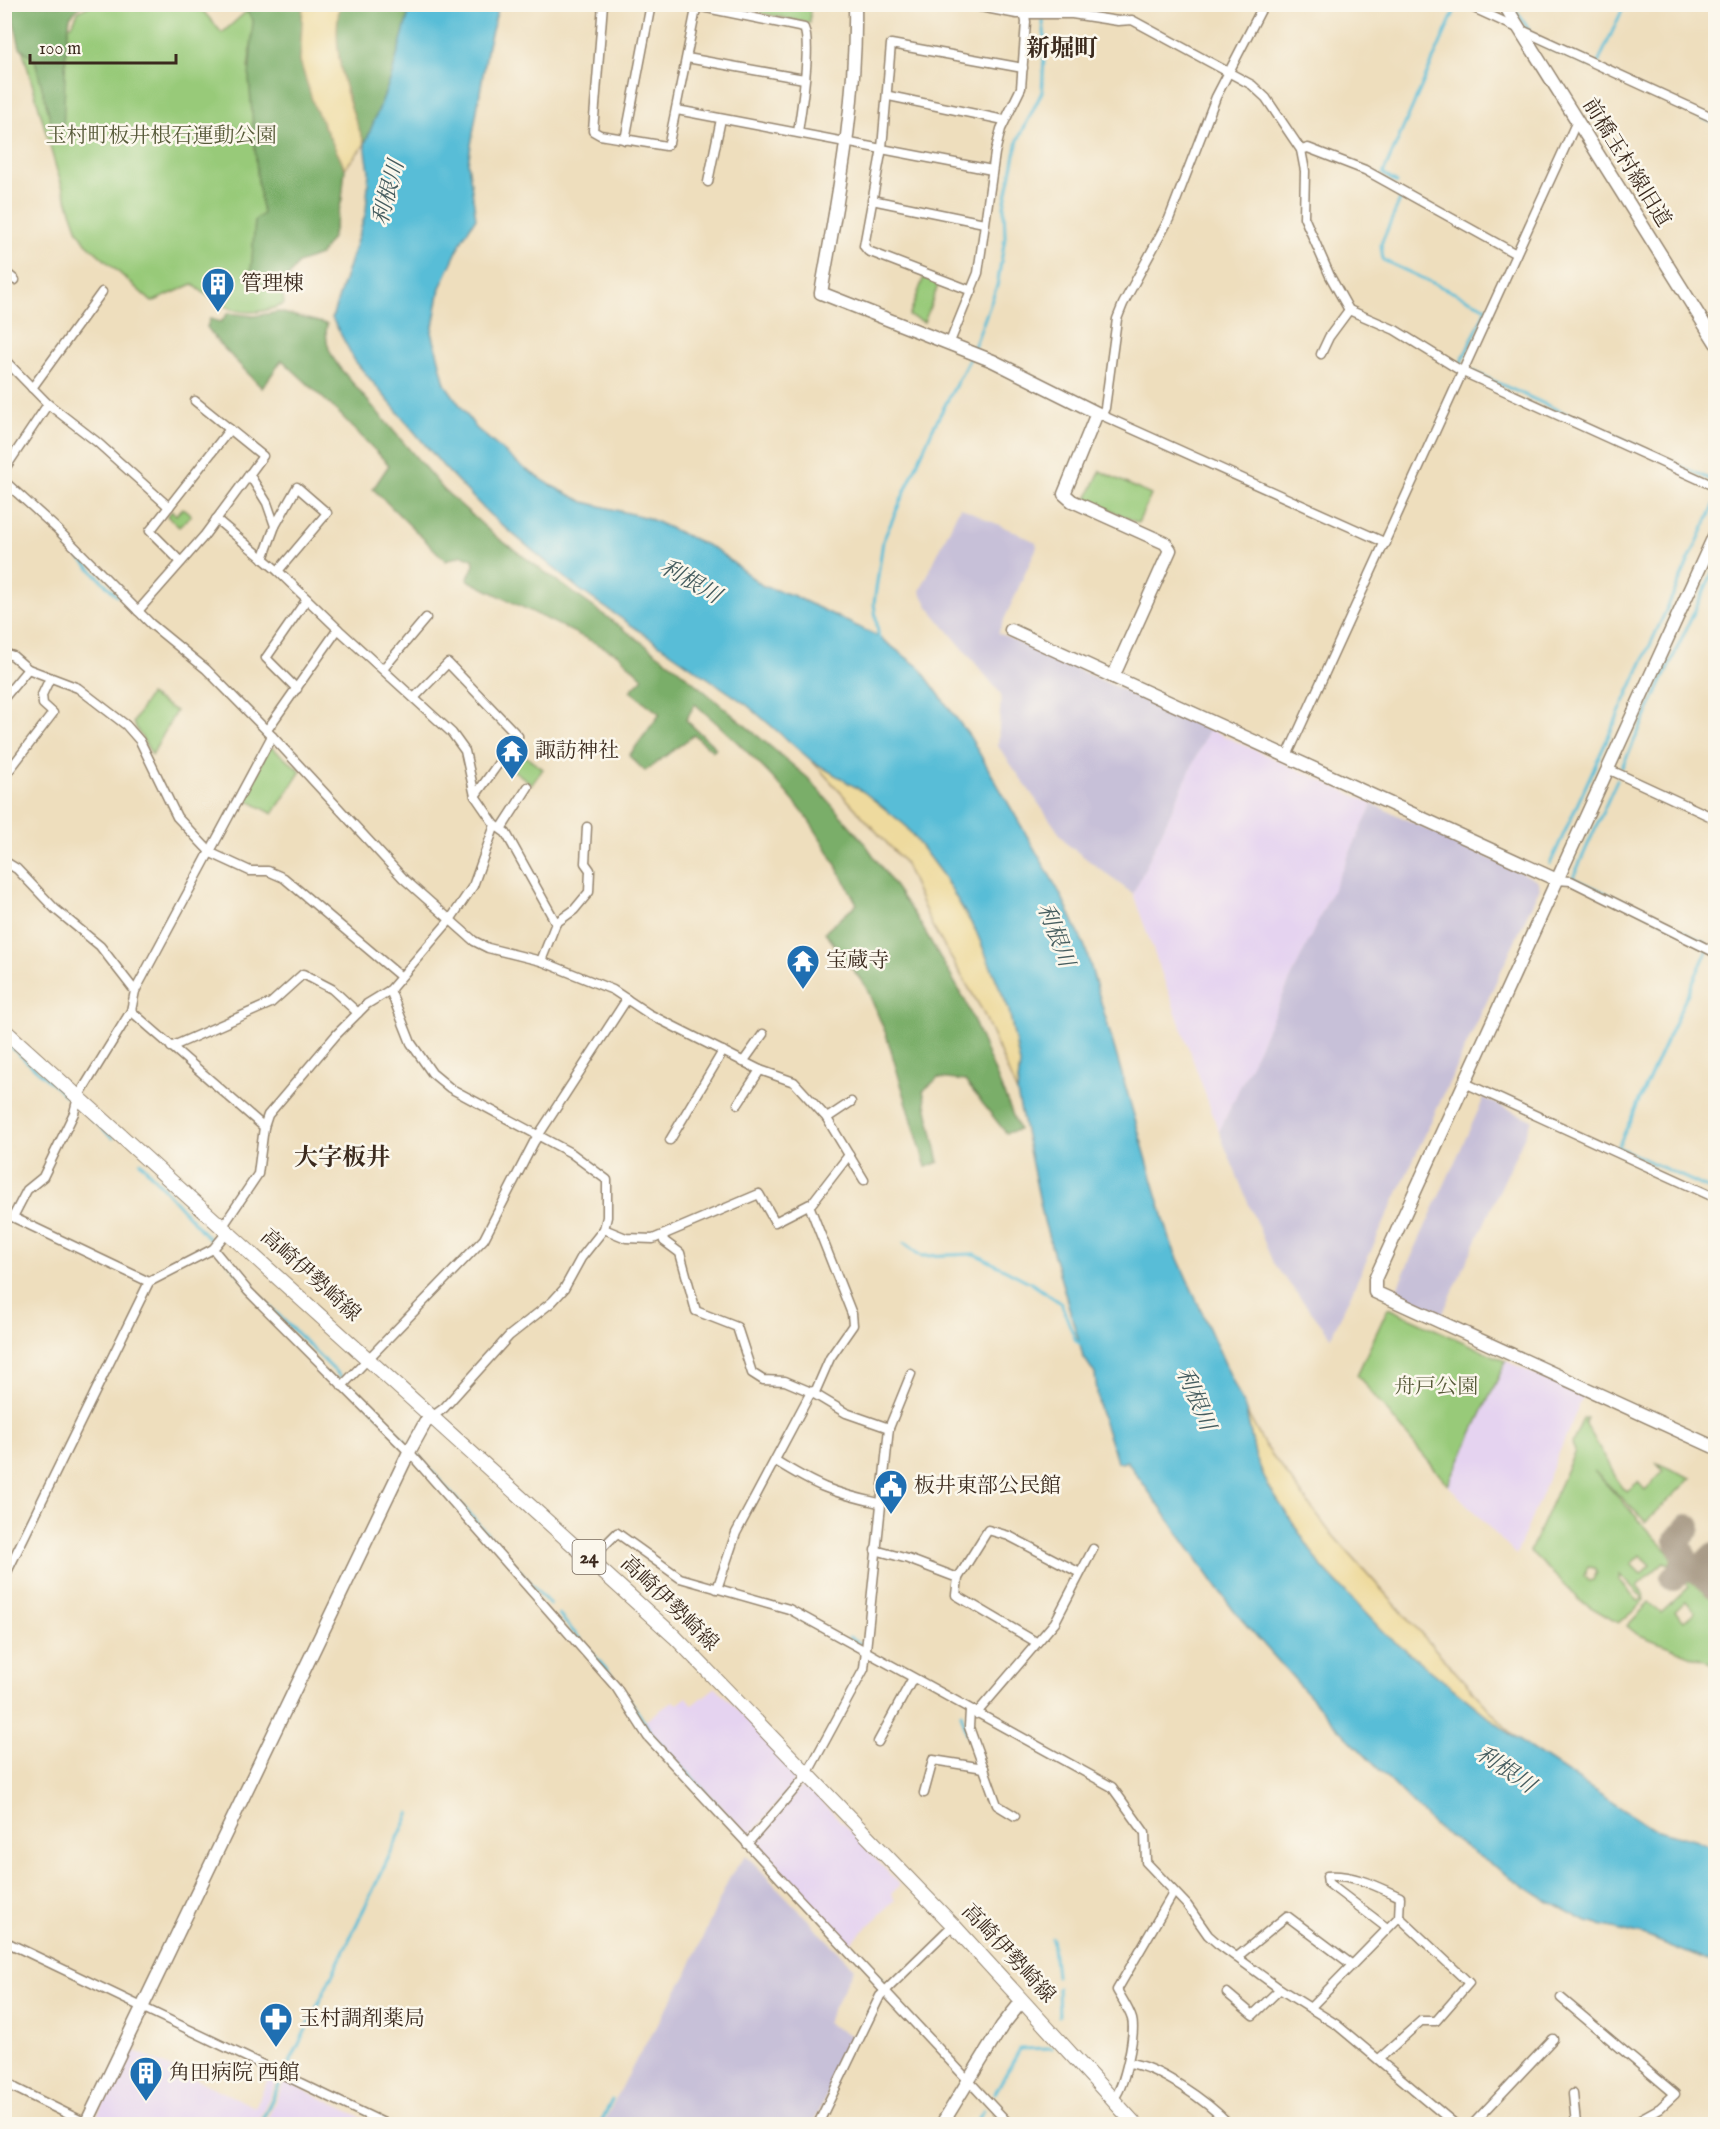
<svg xmlns="http://www.w3.org/2000/svg" width="1720" height="2129" font-family="'IM FELL English','Noto Serif JP',serif">
<rect width="100%" height="100%" fill="#fbf7ec"/>
<filter id="ink" filterUnits="userSpaceOnUse"><feTurbulence type="fractalNoise" baseFrequency=".0167" numOctaves="2"/><feDisplacementMap in="SourceGraphic" scale="12" xChannelSelector="R" yChannelSelector="G"/><feConvolveMatrix kernelMatrix="1 2 1 2 8 2 1 2 1" color-interpolation-filters="sRGB"/></filter>
<filter id="wash" filterUnits="userSpaceOnUse"><feTurbulence type="fractalNoise" baseFrequency=".008" numOctaves="4" result="noise"/><feDisplacementMap in="SourceGraphic" scale="24" xChannelSelector="R" yChannelSelector="G"/><feGaussianBlur stdDeviation="1.35" result="paint"/><feColorMatrix in="noise" values="0 0 0 0 0 0 0 0 0 0 0 0 0 0 0 0 0 1.4 0 .05"/><feComposite in="paint" operator="in"/></filter>
<g filter="url(#wash)">
<rect width="100%" height="100%" fill="#eedebd"/>
<g fill="#e5d3f0">
<polygon points="1209,729 1373,804 1219,1132 1133,894"/>
<polygon points="1506,1361 1583,1396 1516,1555 1448,1485"/>
<polygon points="716,1687 800,1775 750,1836 656,1737 645,1721 673,1701 678,1704 687,1697 693,1705"/>
<polygon points="802,1785 807,1785 900,1885 891,1894 895,1900 849,1944 756,1842"/>
<polygon points="129,2048 255,2107 271,2073 279,2077 259,2119 265,2123 285,2081 376,2124 93,2124"/>
</g>
<g fill="#c7c0d8">
<polygon points="960,507 1036,542 1037,547 998,633 1209,729 1133,894 1067,844 998,746 1001,694 929,608 920,591"/>
<polygon points="1373,804 1537,880 1540,887 1331,1337 1273,1263 1219,1132"/>
<polygon points="1484,1098 1532,1120 1441,1317 1394,1295"/>
<polygon points="746,1855 854,1968 826,2023 854,2037 813,2124 603,2124 636,2060 686,1976 730,1876"/>
</g>
<g fill="#98ca79" stroke="#6a7a4c" stroke-width="1.5" fill-rule="evenodd">
<path d="M90 5H198L222 33 248 10 255 19 248 68 271 89 278 258 284 304C247 321 222 310 193 284L152 302 86 243 78 231 57 171 20 41 72 25 78 12Z"/>
<polygon points="762,5 810,5 810,23 760,13"/>
<polygon points="924,277 939,283 924,322 909,316"/>
<polygon points="1100,471 1151,495 1138,523 1087,499"/>
<polygon points="183,508 191,515 179,527 167,516 172,511 176,515"/>
<polygon points="149,695 176,711 152,755 133,723"/>
<polygon points="270,746 301,771 273,814 243,798"/>
<polygon points="515,749 543,769 532,784 505,764"/>
<polygon points="1388,1308 1506,1361 1448,1485 1357,1375"/>
<path d="M1583 1418H1587L1585 1422 1622 1488 1627 1491 1638 1482 1645 1490 1663 1472 1657 1463 1691 1478 1646 1522 1594 1471 1676 1560 1672 1566 1664 1562 1637 1586 1644 1595V1601L1618 1623 1582 1602 1530 1551 1575 1451 1572 1444ZM1640 1555 1650 1565 1641 1574 1631 1564ZM1588 1567 1595 1568 1597 1572 1593 1580 1588 1581 1584 1576ZM1619 1574 1642 1597V1600L1638 1601 1619 1580 1621 1577Z"/>
<path d="M1688 1576 1691 1577 1715 1600V1665L1637 1634 1627 1626 1649 1603 1661 1613 1689 1587 1685 1580ZM1686 1601 1695 1612 1684 1621 1675 1611Z"/>
</g>
<g fill="#7aae69" stroke="#5a6c44" stroke-width="1.5">
<polygon points="10,5 81,5 70,17 66,46 63,137 55,138 35,60 20,47"/>
<polygon points="242,5 303,5 300,61 314,106 345,168 342,199 332,238 320,255 298,263 281,288 264,289 251,271 255,220 263,214 258,184 249,78 253,20"/>
<path d="M340 5H411L391 78 365 144C348 104 330 49 340 5Z"/>
<path d="M279 312 327 324C324 341 329 354 339 367L443 489 494 535 673 665 808 778 864 842 920 923 965 1000 1019 1130 1006 1133 965 1081 938 1078 923 1091 939 1162 926 1167 886 1034 866 987 825 932 857 904C839 871 821 834 797 805 766 769 731 735 695 704L686 720 716 748 713 751 694 735 645 771 629 756 660 714 630 691 643 678 618 654 467 580 474 565 473 559 462 555 446 561 373 489 389 465 338 412 282 360 262 388 218 342 207 327 210 319 221 322 228 313 254 316Z"/>
</g>
<g fill="#eeda9e" stroke="#94825e" stroke-width="1.5">
<path d="M303 5H340C330 49 348 104 365 144L345 168 314 106 300 61Z"/>
<polygon points="812,761 864,792 905,825 944,877 976,931 1009,1010 1020,1064 1017,1093 982,1010 932,926 904,862"/>
<polygon points="1246,1411 1264,1444 1329,1531 1516,1739 1385,1634 1322,1567 1268,1486 1255,1455"/>
</g>
<polygon fill="#59bdd7" stroke="#4a747a" stroke-width="1.5" points="411,5 499,5 488,45 468,163 476,218 463,238 440,288 432,332 445,384 476,428 522,467 552,486 584,502 648,518 715,549 763,586 792,595 879,637 919,667 970,737 1061,895 1085,947 1171,1243 1246,1411 1255,1455 1268,1486 1322,1567 1385,1634 1516,1739 1651,1828 1715,1846 1715,1964 1643,1935 1587,1922 1539,1896 1438,1829 1337,1727 1234,1611 1127,1461 1122,1463 1117,1461 1099,1408 1095,1374 1083,1356 1044,1221 1017,1093 1020,1064 1009,1010 976,931 944,877 905,825 864,792 812,761 747,705 580,590 489,514 443,466 355,361 332,318 366,212 369,171 365,144 391,78"/>
<g fill="none" stroke-linecap="round" stroke-linejoin="round">
<g stroke="#59bdd7" stroke-width="3">
<polyline points="1512,4 1529,30"/>
<polyline points="1538,43 1591,66"/>
<polyline points="1598,63 1625,4"/>
<polyline points="1614,77 1716,124"/>
<polyline points="1397,183 1383,174 1455,10"/>
<polyline points="1401,198 1381,244 1383,260 1487,308 1461,363"/>
<polyline points="973,350 997,286 1005,238 1004,206 1018,140 1042,92 1045,40 1041,4"/>
<polyline points="1474,372 1716,482"/>
<polyline points="67,545 117,596"/>
<polyline points="879,640 874,603 883,541 933,428 971,356"/>
<polyline points="1622,767 1716,565"/>
<polyline points="1617,780 1573,878 1649,913 1705,943"/>
<polyline points="1550,864 1716,501"/>
<polyline points="1708,949 1618,1147 1716,1192"/>
<polyline points="4,1041 113,1138"/>
<polyline points="140,1162 211,1241"/>
<polyline points="904,1243 921,1256 975,1254 1031,1283 1061,1303 1076,1341 1083,1345"/>
<polyline points="228,1261 257,1294 341,1377"/>
<polyline points="351,1387 405,1441"/>
<polyline points="417,1455 550,1605"/>
<polyline points="559,1615 619,1684 654,1737 743,1833"/>
<polyline points="849,1637 861,1644"/>
<polyline points="961,1713 967,1734"/>
<polyline points="765,1857 882,1981"/>
<polyline points="1052,1938 1056,1976"/>
<polyline points="1058,1988 1059,2016"/>
<polyline points="285,2073 410,1813"/>
<polyline points="995,2093 1020,2049 1051,2048"/>
<polyline points="262,2120 282,2079"/>
<polyline points="600,2124 612,2100"/>
<polyline points="975,2124 984,2110"/>
</g>
<g stroke="#94846e" stroke-width="26">
<polyline points="1694,1568 1704,1565 1714,1555"/>
<polyline points="1682,1570 1684,1557 1677,1540 1688,1527"/>
<polyline points="1673,1578 1682,1570 1694,1568 1716,1587"/>
</g>
</g>
</g>
<g filter="url(#ink)">
<g fill="none" stroke-linecap="round" stroke-linejoin="round">
<defs>
<g id="street">
<polyline points="603,4 593,131 600,135 666,146 669,143 697,4"/>
<path d="M687 4 804 28C812 45 801 111 798 132"/>
<polyline points="965,4 1017,14 1072,14 1118,21 1132,20 1252,85 1266,98 1301,150 1305,171 1304,217 1330,276 1349,310 1395,330 1463,372 1716,487"/>
<polyline points="1465,4 1716,119"/>
<polyline points="687,58 804,79"/>
<polyline points="889,96 1004,120"/>
<polyline points="677,110 992,170"/>
<polyline points="625,140 651,4"/>
<polyline points="1301,150 1308,148 1365,170 1516,254"/>
<polyline points="708,182 721,119"/>
<polyline points="872,200 984,223"/>
<polyline points="4,271 15,280"/>
<polyline points="972,291 868,251 864,246 882,148 891,44 1023,68"/>
<polyline points="950,342 978,273 995,153 1001,129 1021,88 1026,22 1023,4"/>
<polyline points="1321,354 1329,337 1349,310"/>
<polyline points="4,359 48,404 4,470"/>
<polyline points="32,388 102,292"/>
<polyline points="48,404 97,442 169,507"/>
<polyline points="1099,414 1386,543"/>
<polyline points="1102,414 1105,408 1117,319 1123,304 1169,219 1216,97 1264,4"/>
<polyline points="249,474 267,503 275,526"/>
<polyline points="4,481 56,528 151,624 206,669 272,736 403,878 474,941 488,948 541,961 613,990 649,1014 760,1070 794,1082 826,1117 864,1180"/>
<polyline points="216,519 278,571 338,629"/>
<polyline points="263,559 275,526 297,487 327,513 278,571"/>
<polyline points="181,562 150,531 230,429"/>
<polyline points="138,611 204,536 263,456 195,401"/>
<polyline points="4,653 13,656 28,669 78,688 126,725 140,741 177,817 211,853 250,871 268,871 284,878 400,976"/>
<polyline points="383,669 426,618"/>
<polyline points="297,689 266,658 307,599"/>
<polyline points="4,698 28,669"/>
<polyline points="414,698 448,663 518,736 475,796"/>
<polyline points="1287,756 1577,121"/>
<polyline points="1608,769 1716,819"/>
<polyline points="4,777 53,713 43,704 42,695 50,678"/>
<polyline points="495,825 506,833 556,923"/>
<polyline points="501,829 528,787"/>
<polyline points="4,861 17,869 55,909 100,946 135,991"/>
<polyline points="1557,880 1571,881 1716,953"/>
<polyline points="541,961 556,923 574,910 589,892 590,870 585,863 587,827"/>
<polyline points="390,990 411,1043 432,1073 450,1088 571,1153 607,1180 607,1217 604,1229 581,1258 564,1289 552,1302 509,1336 444,1408 433,1416"/>
<polyline points="131,1011 264,1127"/>
<polyline points="171,1047 271,1003 303,974 332,989 358,1013"/>
<polyline points="743,1062 763,1034"/>
<polyline points="1465,1083 1716,1198"/>
<polyline points="738,1104 760,1070"/>
<polyline points="827,1118 851,1102"/>
<polyline points="670,1140 723,1051"/>
<polyline points="4,1213 149,1282"/>
<polyline points="13,1217 27,1190 43,1177 74,1113 78,1097 131,1011 135,991 272,736"/>
<polyline points="223,1226 258,1174 264,1127 268,1115 336,1035 367,1004 390,990 450,920 473,886 495,825 475,796 465,751 452,733 338,629 267,730"/>
<polyline points="604,1229 626,1238 653,1239 759,1194 775,1222 812,1203 849,1155"/>
<polyline points="663,1235 664,1241 680,1253 696,1311 737,1327 752,1373 763,1380 785,1381 811,1392 846,1413 889,1428"/>
<polyline points="213,1249 248,1291 409,1452 616,1687 648,1737 1009,2124"/>
<polyline points="342,1386 484,1239 534,1142 627,999"/>
<path d="M776 1461C816 1486 833 1493 879 1503"/>
<polyline points="875,1550 908,1559 958,1578"/>
<polyline points="591,1559 617,1533 680,1578 789,1609 1112,1787 1145,1833 1146,1862 1187,1905 1208,1935 1217,1943 1280,1989 1337,2025 1455,2124"/>
<polyline points="4,1578 149,1282 213,1249 228,1231"/>
<polyline points="717,1589 736,1533 811,1392 816,1390 830,1358 853,1325 852,1314 809,1205"/>
<polyline points="1036,1642 956,1595 958,1578 988,1530 1009,1536 1080,1573"/>
<polyline points="970,1710 969,1727 997,1805 1015,1816"/>
<polyline points="976,1714 1055,1622 1093,1549"/>
<polyline points="878,1742 913,1678"/>
<polyline points="924,1793 933,1760 984,1768"/>
<polyline points="747,1844 806,1776 864,1669 889,1428 911,1374"/>
<path d="M1387 1928 1328 1883 1327 1876C1354 1874 1376 1886 1400 1897L1399 1917"/>
<polyline points="4,1941 386,2124"/>
<polyline points="1237,1957 1287,1916 1351,1964"/>
<polyline points="1227,1993 1253,2015 1280,1989"/>
<polyline points="1561,1998 1675,2094 1660,2108 1631,2124"/>
<polyline points="1310,2008 1399,1917 1469,1983 1436,2021 1421,2021 1379,2059"/>
<path d="M1128 2063C1158 2066 1208 2102 1229 2124"/>
<polyline points="4,2078 15,2088 86,2123"/>
<polyline points="1573,2094 1576,2124"/>
<path d="M1113 2099C1124 2090 1136 2033 1132 2019 1129 2009 1122 1999 1117 1990L1171 1897 1172 1890"/>
<polyline points="818,2124 880,1996 953,1925"/>
<polyline points="1473,2124 1553,2039"/>
</g>
<g id="secondary">
<path d="M855 4C857 103 838 197 821 293L993 361 1097 413 1064 494 1072 501 1165 543 1170 550 1113 677"/>
<polyline points="1504,4 1716,343"/>
<polyline points="1716,532 1375,1279 1375,1292 1716,1448"/>
<polyline points="1011,630 1557,880"/>
<polyline points="86,2124 409,1452 425,1423 433,1416"/>
<polyline points="942,2124 1002,2026 1022,2001"/>
</g>
<polyline id="primary" points="4,1030 675,1637 953,1925 1135,2124"/>
</defs>
<use href="#street" stroke="#94846e" stroke-width="11"/>
<use href="#secondary" stroke="#94846e" stroke-width="15"/>
<use href="#primary" stroke="#94846e" stroke-width="16"/>
<use href="#street" stroke="#fff" stroke-width="8"/>
<use href="#secondary" stroke="#fff" stroke-width="12"/>
<use href="#primary" stroke="#fff" stroke-width="14"/>
</g>
</g>
<defs>
<symbol id="building-pin" viewBox="-11 -11 22 30"><path d="M0 17L-7.5 6A9.5 9.5 0 1 1 7.5 6Z" fill="#1f6fb2" stroke="#fbf7ec"/><path d="M-4-6H4V6H1V3H-1V6H-4ZM-2.5-4.3h1.7v1.8h-1.7ZM.8-4.3h1.7v1.8H.8ZM-2.5-1h1.7V.8h-1.7ZM.8-1h1.7V.8H.8Z" fill="#fff"/></symbol>
<symbol id="temple-pin" viewBox="-11 -11 22 30"><path d="M0 17L-7.5 6A9.5 9.5 0 1 1 7.5 6Z" fill="#1f6fb2" stroke="#fbf7ec"/><path d="M0-6L5-2H3V0L6.5 2.5H4V6H1.5V3h-3V6H-4V2.5H-6.5L-3 0V-2H-5Z" fill="#fff"/></symbol>
<symbol id="civic-pin" viewBox="-11 -11 22 30"><path d="M0 17L-7.5 6A9.5 9.5 0 1 1 7.5 6Z" fill="#1f6fb2" stroke="#fbf7ec"/><path d="M-.6-6.5H3V-4.5H.6V-3L4-1V1h2V6H-6V1h2V-1L-.6-3ZM-1.2 2.5V6h2.4V2.5Z" fill="#fff"/></symbol>
<symbol id="pharmacy-pin" viewBox="-11 -11 22 30"><path d="M0 17L-7.5 6A9.5 9.5 0 1 1 7.5 6Z" fill="#1f6fb2" stroke="#fbf7ec"/><path d="M-2-6h4v4h4v4h-4v4h-4v-4h-4v-4h4Z" fill="#fff"/></symbol>
</defs>
<g fill-rule="evenodd">
<use href="#building-pin" x="199" y="265" width="38" height="52"/>
<use href="#temple-pin" x="493" y="732" width="38" height="52"/>
<use href="#temple-pin" x="784" y="942" width="38" height="52"/>
<use href="#civic-pin" x="872" y="1467" width="38" height="52"/>
<use href="#pharmacy-pin" x="257" y="2000" width="38" height="52"/>
<use href="#building-pin" x="127" y="2054" width="38" height="52"/>
</g>
<g text-anchor="middle" dominant-baseline="central" stroke-width="5" stroke-linejoin="round" paint-order="stroke">
<rect fill="#fbf7ec" stroke="#75685c" stroke-width="1.5" x="572.5" y="1540" width="33" height="34" rx="4.5"/>
<g font-size="20" font-weight="bold" fill="#3b2a1e">
<text x="589" y="1557">24</text>
</g>
<g font-size="21" fill="#575a39" stroke="#fbf7ec">
<text x="161" y="136">玉村町板井根石運動公園</text>
<text x="1436" y="1387">舟戸公園</text>
</g>
<g font-size="21" fill="#3b2a1e" stroke="#fbf7ec">
<text transform="translate(1626 163) rotate(58)">前橋玉村線旧道</text>
<text transform="translate(310 1276) rotate(42)">高崎伊勢崎線</text>
<text transform="translate(669 1604) rotate(44)">高崎伊勢崎線</text>
<text transform="translate(1008 1954) rotate(47)">高崎伊勢崎線</text>
</g>
<g font-size="21" fill="#3b2a1e" stroke="#fbf7ec" text-anchor="start">
<text x="241" y="284">管理棟</text>
<text x="535" y="751">諏訪神社</text>
<text x="826" y="961">宝蔵寺</text>
<text x="914" y="1486">板井東部公民館</text>
<text x="299" y="2019">玉村調剤薬局</text>
<text x="169" y="2073">角田病院 西館</text>
</g>
<g font-size="22" font-style="italic" fill="#465d5f" stroke="#fbf7ec">
<text transform="translate(389 193) rotate(-75)">利根川</text>
<text transform="translate(690 582) rotate(30)">利根川</text>
<text transform="translate(1055 935) rotate(69)">利根川</text>
<text transform="translate(1195 1399) rotate(67)">利根川</text>
<text transform="translate(1505 1770) rotate(34)">利根川</text>
</g>
<g font-size="24" font-weight="bold" fill="#3b2a1e" stroke="#fbf7ec">
<text x="1062" y="49">新堀町</text>
<text x="342" y="1158">大字板井</text>
</g>
</g>
<rect width="1720" height="2129" fill="none" stroke="#fbf7ec" stroke-width="24"/>
<path d="M30 54v9h146v-9" fill="none" stroke="#3b2a1e" stroke-width="3"/>
<text x="39" y="54" font-size="18" fill="#3b2a1e" stroke="#fbf7ec" stroke-width="4.5" paint-order="stroke">100 m</text>
</svg>
